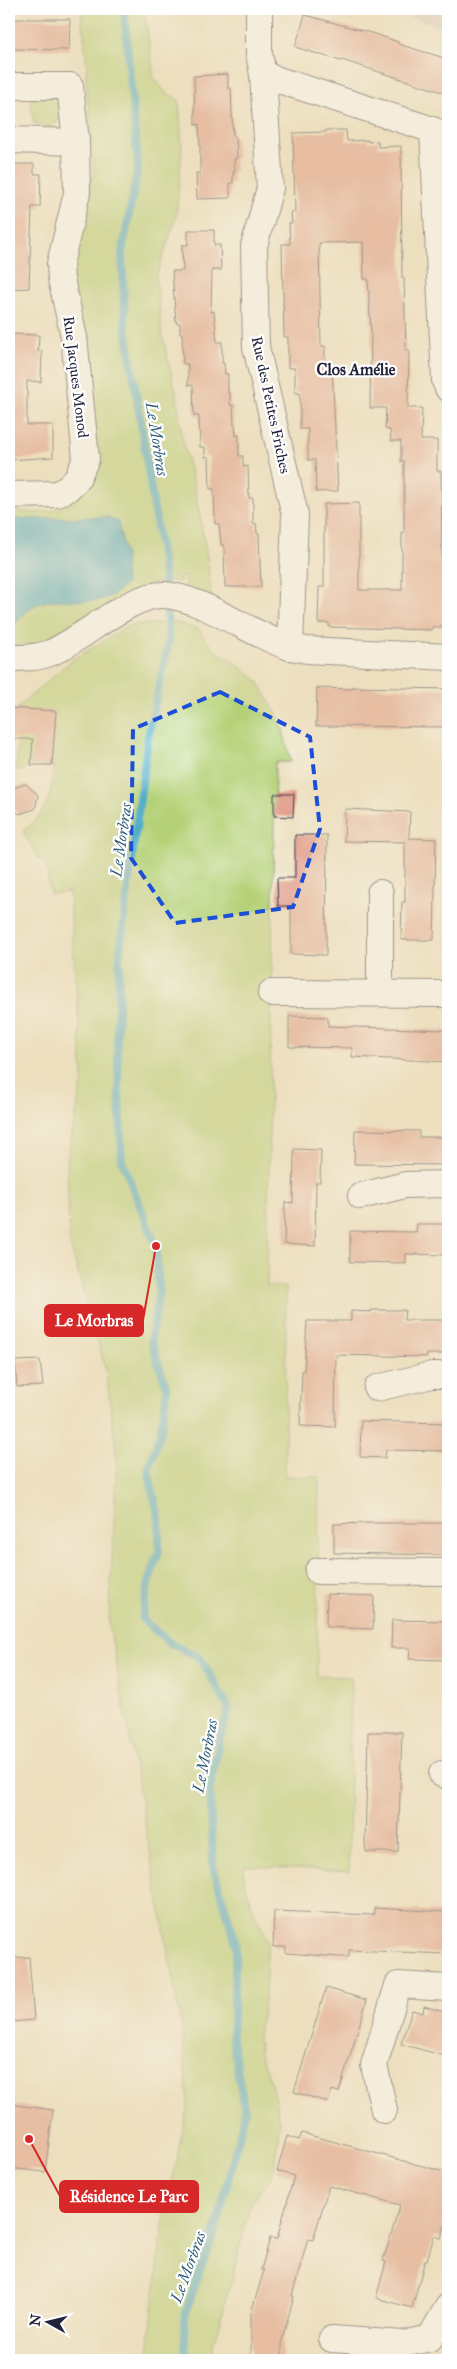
<svg xmlns="http://www.w3.org/2000/svg" width="457" height="2369" font-family="'IM FELL Great Primer',serif">
<rect width="100%" height="100%" fill="#fff"/>
<filter id="ink" filterUnits="userSpaceOnUse"><feTurbulence type="fractalNoise" baseFrequency=".02" numOctaves="2"/><feDisplacementMap in="SourceGraphic" scale="10" xChannelSelector="R" yChannelSelector="G"/><feConvolveMatrix kernelMatrix="1 2 1 2 8 2 1 2 1" color-interpolation-filters="sRGB"/></filter>
<filter id="wash" filterUnits="userSpaceOnUse"><feTurbulence type="fractalNoise" baseFrequency=".0096" numOctaves="4" result="noise"/><feDisplacementMap in="SourceGraphic" scale="20" xChannelSelector="R" yChannelSelector="G"/><feGaussianBlur stdDeviation="1.12" result="paint"/><feColorMatrix in="noise" values="0 0 0 0 0 0 0 0 0 0 0 0 0 0 0 0 0 1.4 0 .05"/><feComposite in="paint" operator="in"/></filter>
<g filter="url(#wash)">
<rect width="100%" height="100%" fill="#ecdfbd"/>
<polygon fill="#cec1ba" points="383,9 448,9 448,29"/>
<g fill="#b5d177" stroke="#6c7a59">
<path d="M81 9H144L154 77 165 92 179 100 182 149 176 218 156 277 162 334 177 396 182 437 195 489 207 556 212 602 186 588 185 576 180 577V582L164 580 143 587 57 638 36 644 9 647V511C20 510 32 514 44 512 72 508 95 488 99 459L94 450 69 267 94 174 86 76 87 67Z"/>
<polygon points="54,96 58,101 61,118 52,127 34,123 30,103 32,98"/>
<path d="M174 622 198 629 214 650 236 663 258 681 281 722 291 762H275L267 1286 286 1287 285 1476 319 1477 317 1676 351 1677 349 1871 244 1866V1880L253 1910 268 1940 265 1995 258 2036 259 2051 272 2087 280 2122 273 2175 251 2202 233 2275 213 2345 215 2360H147L163 2224 188 2105 182 2030 109 1624 117 1459 106 1371 69 1241 67 1160 83 1078 69 892 50 894 46 863 38 858 23 831C49 811 51 797 53 766L31 765 24 770H16L19 706 72 660 130 625Z"/>
</g>
<path fill="#44a7c4" stroke="#336480" d="M108 517 118 522 125 555 126 584C101 612 73 595 44 602 29 605 19 620 9 631V519Z"/>
<g fill="none" stroke-linecap="round" stroke-linejoin="round">
<polyline stroke="#44a7c4" stroke-width="8" points="124,9 138,167 122,253 125,322 163,566 169,640 148,737 120,950 117,1041 122,1161 156,1246 159,1290 151,1340 167,1389 161,1431 148,1470 159,1519 159,1551 148,1585 142,1619 171,1644 200,1658 229,1708 219,1741 210,1788 213,1867 236,1944 232,2039 245,2112 216,2229 196,2280 184,2320 186,2360"/>
</g>
<g id="blocks">
<g fill="#df9782">
<polygon points="305,15 375,34 398,42 398,44 448,59 448,94 342,60 341,61 295,47"/>
<polygon points="9,19 70,19 69,50 9,49"/>
<polygon points="228,74 228,88 231,88 233,137 236,137 237,159 234,159 235,172 233,172 233,183 230,183 230,198 197,199 196,173 200,173 200,149 199,124 195,125 194,76"/>
<polygon points="326,130 346,130 347,141 368,140 368,142 378,141 378,147 401,146 402,278 404,278 406,351 409,351 408,408 422,408 421,440 437,440 437,471 441,471 443,627 432,627 432,630 329,627 329,623 318,623 319,587 324,587 324,504 359,503 359,590 402,590 402,533 404,533 404,461 401,461 401,441 391,441 390,430 385,429 386,408 370,408 371,332 368,279 364,279 363,242 319,243 321,346 325,346 325,367 332,367 338,491 316,492 315,460 308,460 308,429 300,429 300,393 295,393 295,368 288,368 288,337 284,337 282,244 290,244 289,223 292,223 291,212 295,212 293,133 326,132"/>
<polygon points="11,164 34,164 34,174 41,174 40,207 32,207 29,288 9,289 9,189"/>
<polygon points="188,230 214,230 214,245 220,245 221,270 212,270 211,312 214,311 217,342 222,342 222,363 224,363 225,374 228,374 228,394 230,394 230,405 233,405 234,425 235,425 236,436 239,435 239,456 243,456 243,467 248,466 249,498 253,498 253,524 256,523 257,534 259,534 261,587 225,587 224,545 221,545 219,524 215,524 214,489 210,489 209,457 205,457 205,447 200,447 199,416 194,416 193,385 188,385 188,364 183,364 182,333 180,333 180,323 176,323 172,271 183,271 182,245 188,245"/>
<polygon points="9,334 39,335 38,351 42,351 41,382 27,381 27,425 53,425 53,457 9,460"/>
<polygon points="352,687 448,689 448,727 316,726 317,688 352,689"/>
<polygon points="9,708 56,711 52,765 31,765 33,739 9,739"/>
<polygon points="26,784 38,795 35,809 19,814 9,804 13,788"/>
<polygon points="274,794 294,794 293,817 274,816"/>
<polygon points="345,809 410,812 409,838 436,839 434,940 401,940 402,902 405,902 405,842 344,841"/>
<polygon points="295,835 327,835 326,955 291,954 291,906 278,906 277,878 295,878"/>
<polygon points="289,1016 328,1017 328,1026 445,1030 445,1033 448,1034 448,1062 352,1057 352,1048 289,1047"/>
<polygon points="355,1130 419,1131 419,1137 448,1137 448,1165 354,1164"/>
<polygon points="294,1149 321,1150 320,1182 316,1182 315,1246 284,1244 285,1202 293,1203"/>
<polygon points="417,1224 448,1224 448,1255 406,1254 406,1263 350,1262 350,1231 416,1232"/>
<polygon points="371,1310 405,1310 404,1320 448,1320 448,1354 427,1354 427,1357 336,1355 335,1427 300,1426 302,1371 304,1371 307,1321 351,1321 351,1311 371,1312"/>
<polygon points="40,1360 43,1386 17,1387 15,1361"/>
<polygon points="361,1421 448,1423 448,1451 386,1450 385,1458 360,1457"/>
<polygon points="373,1523 448,1523 448,1555 334,1553 334,1524"/>
<polygon points="327,1594 374,1596 373,1629 326,1627"/>
<polygon points="392,1620 448,1621 448,1660 409,1659 410,1648 391,1648"/>
<polygon points="368,1732 402,1732 398,1852 366,1852 365,1844"/>
<polygon points="374,1908 448,1912 448,1954 349,1950 349,1957 339,1957 286,1953 286,1947 273,1947 274,1911 374,1915"/>
<polygon points="29,1957 34,2020 9,2022 9,1958"/>
<polygon points="326,1988 367,2000 339,2092 332,2090 328,2102 294,2092"/>
<polygon points="424,2006 448,2013 448,2057 401,2044 412,2010 423,2013"/>
<polygon points="9,2104 53,2110 45,2172 9,2168"/>
<polygon points="302,2133 448,2173 448,2226 445,2225 441,2238 434,2236 427,2260 425,2260 412,2308 376,2298 386,2262 383,2261 400,2205 329,2186 313,2240 308,2239 292,2296 294,2296 282,2340 282,2360 251,2360 251,2313 264,2270 261,2270 270,2238 277,2239 294,2176 277,2171 287,2136 299,2140"/>
</g>
</g>
</g>
<g filter="url(#ink)">
<use href="#blocks" fill-opacity="0" stroke="#403e4e" stroke-width="1"/>
<g fill="none" stroke-linecap="round" stroke-linejoin="round">
<defs>
<g id="minor">
<polyline points="259,9 259,53 263,75 270,188 254,246 256,347 295,515 290,647 307,650 448,657"/>
<polyline points="263,75 433,130 445,381 448,388"/>
<polyline points="9,86 70,86 76,142 77,193 60,264 61,279 74,337 86,459 77,479 67,489 57,494 9,495"/>
<polyline points="9,140 76,142"/>
<path d="M9 658C23 658 37 658 50 653 82 640 131 593 164 595 202 597 251 635 290 647"/>
<polyline points="380,893 380,993"/>
<polyline points="271,993 448,994"/>
<polyline points="361,1196 405,1185 448,1184"/>
<polyline points="377,1388 432,1375 448,1375"/>
<polyline points="318,1571 448,1572"/>
<polyline points="442,1774 448,1776"/>
<polyline points="384,2110 374,2065 398,1985 448,1988"/>
<polyline points="332,2339 403,2344 430,2338 448,2307"/>
</g>
</defs>
<use href="#minor" stroke="#403e4e" stroke-width="28"/>
<use href="#minor" stroke="#fff" stroke-width="26"/>
</g>
</g>
<path d="M0 0H457V2369H0ZM220 692 310 737 320 829 293 907 175 923 131 858 133 729Z" fill="#ecdfbd" fill-opacity=".55" fill-rule="evenodd"/>
<path fill="none" stroke="#1d4ed8" stroke-width="4" stroke-dasharray="10 6" stroke-linejoin="round" d="M220 692 310 737 320 829 293 907 175 923 131 858 133 729Z"/>
<g text-anchor="middle" dominant-baseline="central" stroke-width="4.5" stroke-linejoin="round" paint-order="stroke">
<g font-size="15" fill="#22223b" stroke="#fff">
<text transform="translate(76 377) rotate(83)">Rue Jacques Monod</text>
<text transform="translate(271 405) rotate(78)">Rue des Petites Friches</text>
</g>
<g font-size="16" font-weight="bold" fill="#22223b" stroke="#fff">
<text x="356" y="369">Clos Amélie</text>
</g>
<g font-size="16" font-style="italic" fill="#315e79" stroke="#fff">
<text transform="translate(157 439) rotate(81)">Le Morbras</text>
<text transform="translate(121 840) rotate(-82)">Le Morbras</text>
<text transform="translate(205 1756) rotate(-79)">Le Morbras</text>
<text transform="translate(188 2267) rotate(-70)">Le Morbras</text>
</g>
</g>
<path fill="none" stroke="#d62828" stroke-width="2" d="M156 1246L143 1320M29 2139L60 2196"/>
<g fill="#d62828" stroke="#fff" stroke-width="2">
<circle cx="156" cy="1246" r="5"/>
<circle cx="29" cy="2139" r="5"/>
</g>
<g fill="#d62828" stroke="#d62828" stroke-width="2">
<rect x="45" y="1305" width="98" height="31" rx="5"/>
<rect x="60" y="2181" width="138" height="31" rx="5"/>
</g>
<g font-size="16" text-anchor="middle" font-weight="bold" fill="#fff">
<text x="94" y="1326">Le Morbras</text>
<text x="129" y="2202">Résidence Le Parc</text>
</g>
<rect width="457" height="2369" fill="none" stroke="#fff" stroke-width="30"/>
<g transform="translate(48 2322) rotate(278)" stroke="#ffffff" stroke-width="4" paint-order="stroke">
<path d="M0-4L9 19L0 12L-9 19Z" fill="#22223b"/>
<text y="-8" font-size="14" font-weight="bold" text-anchor="middle" fill="#22223b">N</text>
</g>
</svg>
